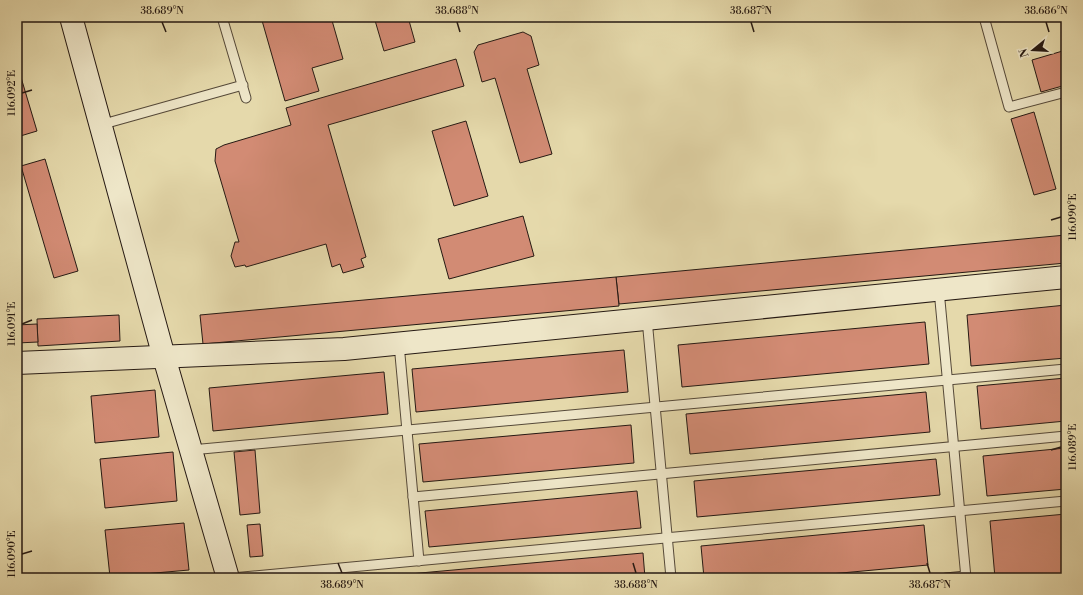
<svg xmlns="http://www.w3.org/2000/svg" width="1083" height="595" font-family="'Libre Bodoni',serif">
<rect width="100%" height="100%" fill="#e5d9ab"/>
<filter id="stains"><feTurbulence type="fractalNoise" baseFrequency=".005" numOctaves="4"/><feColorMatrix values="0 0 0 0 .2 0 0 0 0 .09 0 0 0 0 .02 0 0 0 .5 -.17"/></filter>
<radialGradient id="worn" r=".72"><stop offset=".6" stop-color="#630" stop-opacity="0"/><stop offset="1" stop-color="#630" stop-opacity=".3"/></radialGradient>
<g fill="#d28b74" stroke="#251913">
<polygon points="261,17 331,17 343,59 312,68 319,91 285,101"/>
<polygon points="374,17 408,17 415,42 384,51"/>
<polygon points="1060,17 1066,17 1066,28 1063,29"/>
<polygon points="523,32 531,36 539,65 527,69 552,154 520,163 495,78 482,82 474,52 478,45"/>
<polygon points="1066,50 1066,85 1041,92 1032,60"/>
<polygon points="456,59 464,86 328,125 366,257 361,259 364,267 343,273 340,264 332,267 326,244 246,267 245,265 235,267 231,256 235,242 239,242 215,161 216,149 224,145 291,125 286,108"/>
<polygon points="17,64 37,131 17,137"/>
<polygon points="1034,112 1056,189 1034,195 1011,119"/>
<polygon points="466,121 488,196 454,206 432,131"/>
<polygon points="45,159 78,271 54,278 21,166"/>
<polygon points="523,216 534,256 449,279 438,239"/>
<polygon points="1066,235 1066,263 619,304 616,277"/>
<polygon points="616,277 619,306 203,344 200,315"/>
<polygon points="1066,305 1066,358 971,366 967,315"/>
<polygon points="119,315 120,341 38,346 37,319"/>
<polygon points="925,322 929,364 682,387 678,345"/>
<polygon points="37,324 38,342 17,343 17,325"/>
<polygon points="624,350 628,392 416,412 412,369"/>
<polygon points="384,372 388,414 213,431 209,388"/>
<polygon points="1066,378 1066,421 981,429 977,386"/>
<polygon points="155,390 159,437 95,443 91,396"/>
<polygon points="926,392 930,432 690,454 686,414"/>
<polygon points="631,425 634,463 423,482 419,444"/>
<polygon points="1066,448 1066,489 987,496 983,456"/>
<polygon points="255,450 260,513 240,515 234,452"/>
<polygon points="173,452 177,501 105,508 100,459"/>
<polygon points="936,459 940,495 697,517 694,481"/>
<polygon points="637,491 641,528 429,547 425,511"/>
<polygon points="1066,514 1066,578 995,578 990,521"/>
<polygon points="184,523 189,570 110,577 105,530"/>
<polygon points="260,524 263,556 250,557 247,525"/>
<polygon points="924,525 928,565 787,578 704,578 701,546"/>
<polygon points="643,553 645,578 368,578 431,572"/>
</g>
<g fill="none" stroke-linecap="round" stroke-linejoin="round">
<defs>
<g id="lane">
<polyline points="222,17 246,98"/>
<polyline points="984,17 1009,107 1066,92"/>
<polyline points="100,125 243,85"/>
<polyline points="939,290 966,578"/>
<polyline points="647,319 671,578"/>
<polyline points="399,344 419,561"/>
<polyline points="191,450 1066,369"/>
<polyline points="413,497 1066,436"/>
<polyline points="232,578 1066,501"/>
<polyline points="946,578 965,576"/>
</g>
<g id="secondary">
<polyline points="71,17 164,357 228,578"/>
<polyline points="17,363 344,349 1066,277"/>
</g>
</defs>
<use href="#lane" stroke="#554939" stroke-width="11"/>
<use href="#secondary" stroke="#251913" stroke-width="24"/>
<use href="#lane" stroke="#eee6c8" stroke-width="9"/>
<use href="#secondary" stroke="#eee6c8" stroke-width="22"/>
</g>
<path fill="none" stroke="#251913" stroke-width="1.5" d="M162 22 166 32M457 22 460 32M751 22 754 32M1046 22 1049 32M22 93 32 90M1051 220 1061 217M22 324 32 320M1051 450 1061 447M22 554 32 551M338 563 342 573M633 563 636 573M927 563 930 573"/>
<rect width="1083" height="595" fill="none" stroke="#e5d9ab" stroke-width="44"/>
<g transform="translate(1033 50) rotate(252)" stroke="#eee6c8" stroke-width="3" paint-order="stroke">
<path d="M0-3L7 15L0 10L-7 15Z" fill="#251913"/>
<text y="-6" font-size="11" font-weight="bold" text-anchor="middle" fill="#251913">N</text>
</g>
<rect x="22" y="22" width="1039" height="551" fill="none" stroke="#251913" stroke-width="1.5"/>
<g font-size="10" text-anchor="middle" fill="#251913">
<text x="162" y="14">38.689°N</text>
<text x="457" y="14">38.688°N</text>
<text x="751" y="14">38.687°N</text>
<text x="1046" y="14">38.686°N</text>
<text transform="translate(11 93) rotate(-90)" y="4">116.092°E</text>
<text transform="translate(1072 217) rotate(-90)" y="4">116.090°E</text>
<text transform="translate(11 324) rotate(-90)" y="4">116.091°E</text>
<text transform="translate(1072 447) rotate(-90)" y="4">116.089°E</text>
<text transform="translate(11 554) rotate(-90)" y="4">116.090°E</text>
<text x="342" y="588">38.689°N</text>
<text x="636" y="588">38.688°N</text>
<text x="930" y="588">38.687°N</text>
</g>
<rect width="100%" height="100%" filter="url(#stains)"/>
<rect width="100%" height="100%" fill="url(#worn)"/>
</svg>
